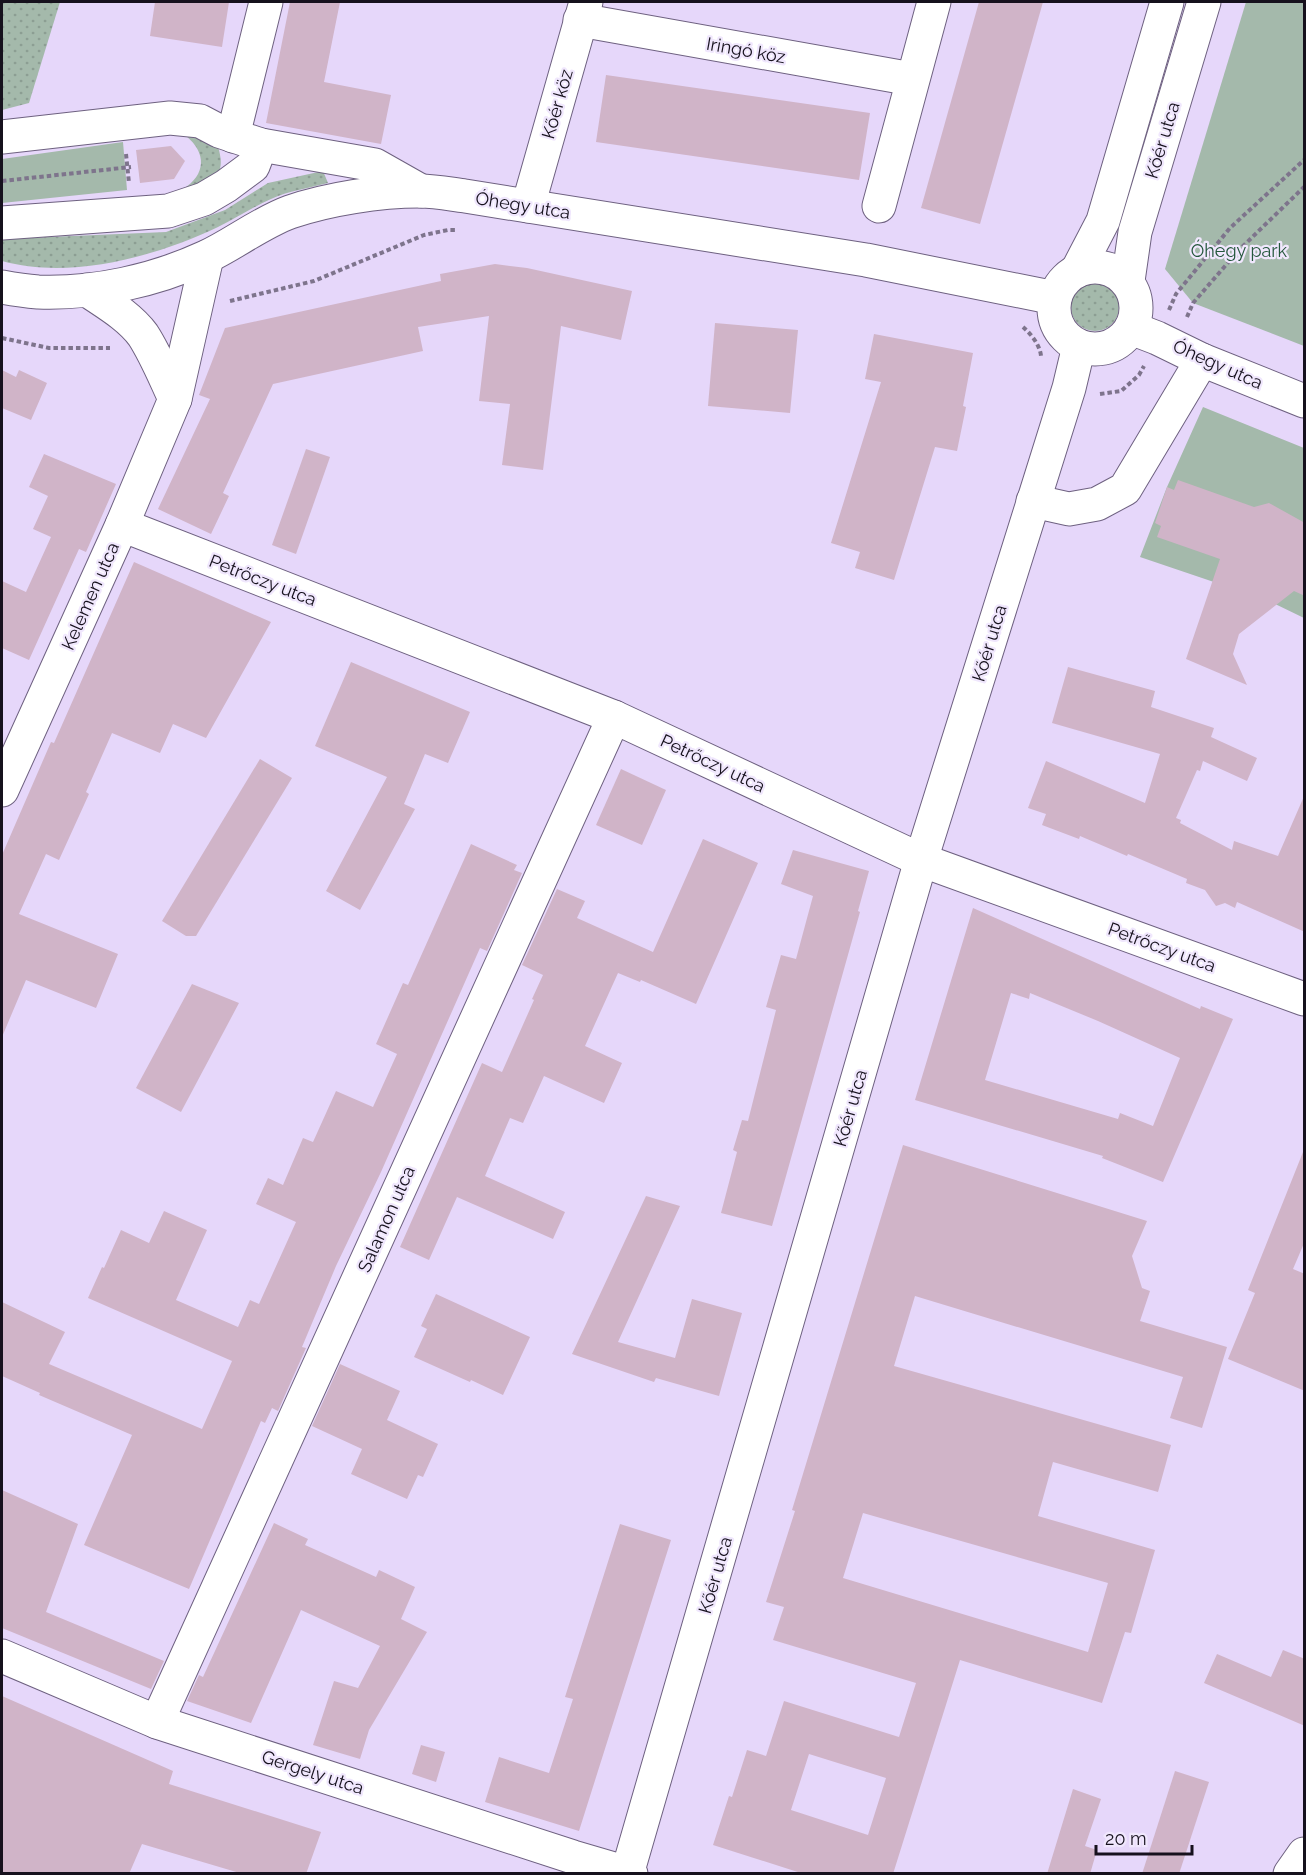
<svg xmlns="http://www.w3.org/2000/svg" width="1306" height="1875" font-family="Raleway,sans-serif">
<defs>
<pattern id="grass-dots" width="8" height="8" patternUnits="userSpaceOnUse" patternTransform="scale(1.5)"><rect width="8" height="8" fill="#a4b9ab"/><path d="M2 2h.1M6 6h.1" fill="none" stroke="#8c9e93" stroke-width="1.8" stroke-linecap="round"/></pattern>
</defs>
<rect width="100%" height="100%" fill="#e6d7fa"/>
<g fill="url(#grass-dots)">
<polygon points="2,2 60,2 29,103 2,110"/>
<path d="M188 133 218 146C222 162 223 168 213 182L183 189C206 175 207 153 186 136Z"/>
<path d="M323 171 328 183C309 188 288 191 271 199 253 207 236 218 218 227 155 257 70 280 2 261V239L166 232 225 210 268 183Z"/>
<circle cx="1095" cy="307" r="24"/>
</g>
<g fill="#a4b9ab">
<polygon points="1246,2 1304,2 1304,346 1193,303 1165,269"/>
<polygon points="123,142 127,190 2,203 2,159"/>
<polygon points="1203,407 1304,448 1304,618 1267,600 1140,557 1167,487"/>
</g>
<g fill="#d0b4c8" fill-rule="evenodd">
<polygon points="155,2 229,2 222,47 150,36"/>
<polygon points="290,2 340,2 324,82 391,95 381,144 266,123"/>
<polygon points="979,2 1043,2 980,224 921,208"/>
<polygon points="606,75 870,113 859,180 596,142"/>
<polygon points="171,146 185,161 174,179 140,183 136,150"/>
<polygon points="495,264 527,268 632,291 621,340 561,326 543,470 502,465 510,404 479,401 489,316 418,327 423,351 273,384 223,493 229,496 211,534 158,509 210,399 199,395 225,328 441,281 440,274"/>
<polygon points="715,323 798,330 790,413 708,406"/>
<polygon points="874,334 973,353 963,406 966,407 957,451 935,447 894,580 855,568 860,552 831,543 881,382 865,379"/>
<polygon points="2,370 16,377 19,370 47,383 31,420 2,408"/>
<polygon points="306,449 330,457 296,554 272,545"/>
<polygon points="44,454 116,484 86,552 79,549 29,660 2,648 2,581 26,592 51,537 33,529 48,496 29,487"/>
<polygon points="1178,480 1254,507 1269,503 1305,523 1305,596 1294,591 1239,634 1233,654 1247,685 1186,659 1220,559 1157,537 1161,526 1155,523 1167,487 1174,490"/>
<polygon points="134,562 271,622 206,738 173,724 160,753 112,733 86,792 89,794 59,860 46,854 19,914 118,954 96,1008 26,980 2,1037 2,855 51,742 54,743"/>
<polygon points="351,662 470,712 448,763 425,754 404,804 415,809 360,910 326,891 387,777 315,746"/>
<polygon points="1068,667 1155,691 1151,707 1214,728 1211,737 1257,758 1247,781 1203,761 1200,771 1197,770 1176,818 1181,820 1180,823 1232,850 1234,841 1278,856 1305,794 1305,932 1237,902 1235,908 1225,903 1216,906 1205,890 1186,883 1187,879 1128,854 1127,856 1080,836 1079,839 1042,825 1046,814 1028,808 1046,761 1145,803 1160,754 1052,723"/>
<polygon points="260,759 292,778 196,936 186,936 162,921"/>
<polygon points="621,769 666,790 642,845 596,825"/>
<polygon points="703,839 758,863 696,1004 641,980 640,982 618,973 585,1046 622,1063 604,1103 544,1076 523,1123 510,1118 485,1176 565,1212 553,1239 457,1197 429,1260 400,1247 482,1063 502,1072 534,1000 532,999 543,975 522,965 557,889 585,901 577,918 653,952"/>
<polygon points="471,844 517,865 514,870 522,873 487,951 480,948 381,1172 336,1266 302,1347 306,1348 278,1411 272,1408 265,1423 261,1421 189,1589 84,1545 132,1435 39,1395 40,1393 2,1376 2,1302 65,1332 49,1364 202,1429 232,1361 88,1298 102,1267 104,1268 121,1230 149,1243 164,1211 207,1230 176,1300 238,1327 250,1300 259,1304 296,1222 256,1204 268,1178 283,1185 303,1138 313,1142 336,1091 373,1107 397,1054 376,1044 403,983 408,985"/>
<polygon points="793,850 869,871 858,911 860,912 772,1226 721,1213 737,1152 733,1150 742,1120 748,1121 776,1010 766,1007 781,955 796,959 813,896 781,884"/>
<path d="M973 908 1200 1009 1201 1006 1233 1019 1163 1182 1102 1158 1103 1156 915 1100ZM1011 993 1029 999 1030 993 1098 1021 1180 1058 1153 1126 1120 1113 1118 1119 985 1080Z"/>
<polygon points="192,984 239,1003 181,1112 136,1088"/>
<path d="M903 1145 1147 1221 1132 1256 1142 1288 1150 1291 1140 1321 1227 1347 1202 1428 1170 1418 1183 1377 915 1296 894 1366 1171 1445 1158 1492 1053 1462 1038 1516 1155 1550 1131 1633 1125 1632 1102 1703 960 1660 893 1874H804L713 1845 729 1796 732 1797 747 1750 766 1756 784 1701 899 1737 916 1683 773 1640 784 1607 766 1602 795 1511 792 1510ZM863 1513 1108 1583 1088 1652 843 1578ZM809 1754 886 1778 868 1835 791 1810Z"/>
<polygon points="1303,1152 1305,1241 1293,1269 1305,1274 1305,1391 1228,1359 1255,1293 1248,1290"/>
<polygon points="646,1196 680,1206 618,1342 675,1358 692,1299 742,1313 719,1396 656,1378 654,1382 572,1354"/>
<polygon points="436,1294 530,1337 503,1395 471,1380 470,1382 414,1357 427,1329 421,1326"/>
<polygon points="340,1364 400,1391 387,1420 438,1444 423,1477 418,1475 407,1499 351,1474 362,1449 312,1426"/>
<polygon points="2,1490 78,1524 46,1612 164,1661 151,1689 2,1628"/>
<polygon points="274,1523 308,1539 305,1545 376,1577 379,1570 415,1587 401,1619 427,1632 369,1730 360,1759 313,1745 334,1681 358,1688 380,1646 301,1610 251,1723 187,1701 199,1675 203,1677"/>
<polygon points="620,1524 671,1540 579,1831 485,1802 499,1757 549,1773 573,1699 565,1697"/>
<polygon points="1283,1650 1305,1659 1305,1726 1204,1683 1217,1654 1271,1677"/>
<polygon points="2,1696 173,1771 169,1784 321,1832 306,1874 243,1874 142,1844 129,1874 2,1874"/>
<polygon points="421,1745 445,1752 436,1782 412,1774"/>
<polygon points="1175,1771 1209,1782 1179,1874 1142,1874"/>
<polygon points="1073,1789 1101,1799 1085,1846 1097,1850 1090,1874 1047,1874"/>
</g>
<g fill="none" stroke-linecap="round" stroke-linejoin="round">
<defs>
<g id="minor">
<polyline points="580,20 912,79"/>
<polyline points="233,136 266,2"/>
<polyline points="2,137 170,118 200,121 219,131 261,145 375,165 421,191"/>
<polyline points="528,206 586,2"/>
<polyline points="879,206 934,2"/>
<polyline points="2,223 168,211 204,199 226,186 253,166 261,145"/>
<circle cx="1095" cy="308" r="41"/>
<polyline points="1077,271 1103,221 1167,2"/>
<polyline points="1128,281 1135,232 1204,2"/>
<path d="M2 287C13 289 26 291 38 292 94 294 154 281 206 257 234 244 260 223 290 212 328 199 379 191 420 191 435 191 450 194 465 196L866 260 1055 298"/>
<path d="M87 290C106 303 129 316 143 335 156 355 165 378 175 399"/>
<polyline points="1131,328 1157,338 1202,360 1304,401"/>
<polyline points="1033,501 1069,509 1097,504 1125,489 1202,360"/>
<polyline points="122,525 614,717 921,860 1304,999"/>
<polyline points="2,790 122,525 175,399 207,257"/>
<polyline points="2,1656 157,1722 573,1857 631,1874"/>
<polyline points="157,1722 614,717"/>
<polyline points="627,1874 921,860 1069,388 1079,346"/>
<polyline points="1290,1874 1304,1854"/>
</g>
</defs>
<use href="#minor" stroke="#6e6180" stroke-width="35"/>
<g stroke="#7e748c" stroke-width="4" stroke-dasharray="4.5 3" stroke-linecap="butt">
<polyline points="126,154 129,183"/>
<polyline points="2,181 131,167"/>
<polyline points="230,301 314,281 424,235 448,230 456,230"/>
<polyline points="1169,310 1176,294 1230,228 1304,160"/>
<polyline points="1187,317 1193,303 1239,250 1304,187"/>
<path d="M1023 327C1031 334 1040 345 1041 356"/>
<polyline points="2,338 49,348 110,348"/>
<polyline points="1100,394 1121,391 1139,375 1144,366"/>
</g>
<use href="#minor" stroke="#fff" stroke-width="33"/>
</g>
<g text-anchor="middle" dominant-baseline="central" stroke-width="4.5" stroke-linejoin="round" paint-order="stroke">
<g font-size="18" fill="#16111d" stroke="#f0e7fd">
<text transform="translate(746 50) rotate(10)">Iringó köz</text>
<text transform="translate(557 104) rotate(-74)">Kőér köz</text>
<text transform="translate(1162 140) rotate(-73)">Kőér utca</text>
<text transform="translate(523 205) rotate(9)">Óhegy utca</text>
<text transform="translate(1218 364) rotate(24)">Óhegy utca</text>
<text transform="translate(263 580) rotate(21)">Petrőczy utca</text>
<text transform="translate(90 596) rotate(-66)">Kelemen utca</text>
<text transform="translate(989 643) rotate(-73)">Kőér utca</text>
<text transform="translate(713 763) rotate(25)">Petrőczy utca</text>
<text transform="translate(1162 947) rotate(20)">Petrőczy utca</text>
<text transform="translate(850 1108) rotate(-74)">Kőér utca</text>
<text transform="translate(386 1219) rotate(-66)">Salamon utca</text>
<text transform="translate(715 1575) rotate(-74)">Kőér utca</text>
<text transform="translate(313 1772) rotate(18)">Gergely utca</text>
</g>
<g font-size="18" fill="#24573c" stroke="#f0e7fd">
<text x="1239" y="250">Óhegy park</text>
</g>
</g>
<rect width="1306" height="1875" fill="none" stroke="#16111d" stroke-width="6"/>
<path d="M1096 1845v9h96v-9" fill="none" stroke="#16111d" stroke-width="3"/>
<text x="1105" y="1845" font-size="18" fill="#16111d" stroke="#f0e7fd" stroke-width="4.5" paint-order="stroke">20 m</text>
</svg>
